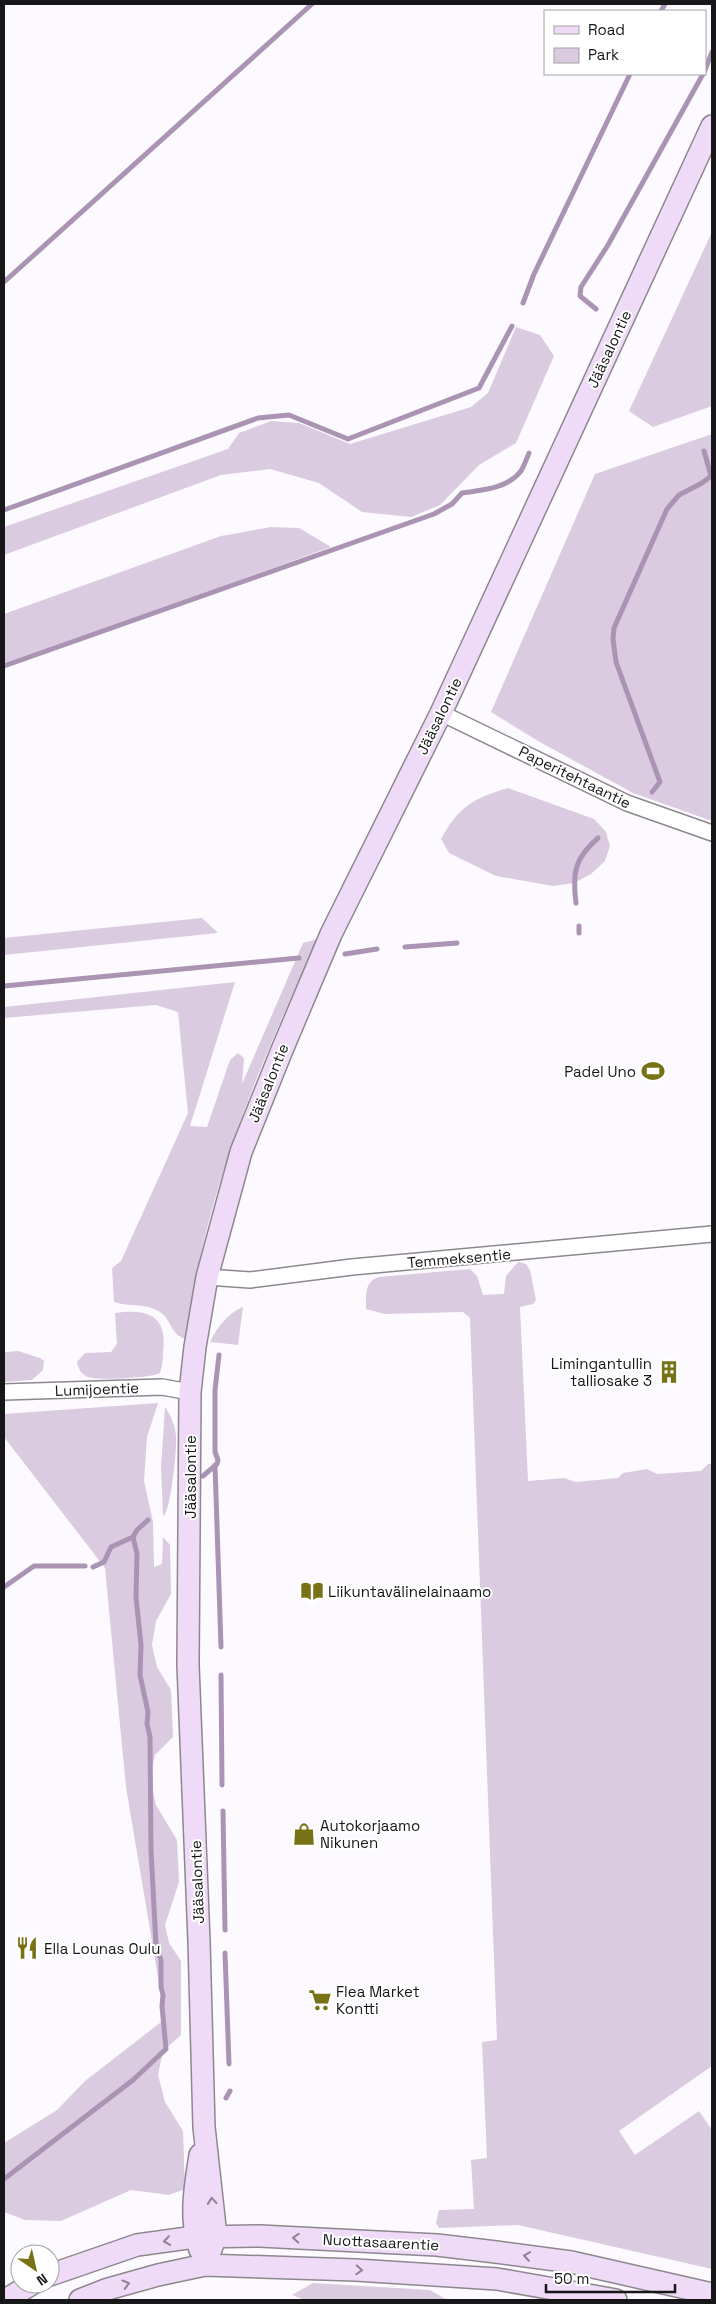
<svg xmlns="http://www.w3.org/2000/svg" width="716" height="2304" font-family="'Space Grotesk',sans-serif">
<rect width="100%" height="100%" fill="#fdfaff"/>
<g fill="#dacbe0">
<polygon points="712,232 712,406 653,427 629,411"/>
<polygon points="516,327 540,335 554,356 516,443 479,465 440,505 411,517 362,512 319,483 270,469 221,475 4,555 4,527 228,449 239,433 271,421 299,423 350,444 471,407 488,393"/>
<polygon points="712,434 712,821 633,793 538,741 491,712 595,474"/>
<polygon points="271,527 299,528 331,547 4,665 4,614 221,536"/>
<path d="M508 788 594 819 606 832 610 846 605 861 591 874 574 883 553 886 496 876 449 853 441 839C458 807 474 798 508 788Z"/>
<polygon points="202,918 218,933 4,955 4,938"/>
<path d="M318 939C257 1069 204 1195 186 1339 170 1335 172 1320 160 1312 147 1303 129 1307 114 1302L112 1268 121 1261 188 1113 178 1012 156 1005 4 1018V1007L235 982 190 1126 207 1127 230 1060 238 1053 244 1058 242 1084 303 943Z"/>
<path d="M518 1262 526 1264 530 1270 536 1300 533 1304 520 1307 528 1481 564 1478 576 1482 618 1478 623 1473 647 1469 657 1474 701 1471 708 1464H712V2066L619 2131 635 2155 699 2111 712 2130V2269L518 2225 439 2228 436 2223 439 2210 474 2209 471 2160 487 2158 482 2042 497 2040 470 1318 463 1312 385 1314 366 1309C366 1297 364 1281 379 1277L470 1269 477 1276 483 1295 504 1294 506 1276Z"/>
<path d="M243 1307 238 1345 210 1342C217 1327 228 1313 243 1307Z"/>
<path d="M115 1313C149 1308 168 1316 163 1353 163 1360 162 1367 160 1373 151 1378 103 1380 92 1378 83 1377 78 1370 77 1362L85 1353 111 1352 117 1344Z"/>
<polygon points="18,1351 40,1358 44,1361 43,1370 32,1380 4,1382 4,1352"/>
<polygon points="158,1403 147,1437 144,1481 153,1522 154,1567 162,1564 163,1537 170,1545 171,1594 156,1621 152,1645 157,1667 171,1690 173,1737 155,1755 150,1779 156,1805 177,1840 179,1882 165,1925 169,1943 181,1961 181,2035 163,2051 158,2075 165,2102 183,2131 185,2189 169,2195 131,2190 61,2221 25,2220 4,2212 4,2143 57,2110 85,2081 165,2019 126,1787 105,1568 4,1437 4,1414"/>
<path d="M165 1407C171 1416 175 1425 176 1436 177 1450 171 1506 164 1516L163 1514 161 1468Z"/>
<polygon points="313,2283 430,2290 447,2300 305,2300 292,2295"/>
</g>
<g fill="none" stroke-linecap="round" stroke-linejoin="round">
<g stroke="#ab94b3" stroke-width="5">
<polyline points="661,11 665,4"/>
<polyline points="705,70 712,52"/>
<polyline points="4,282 312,4"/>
<polyline points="523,303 534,274 630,74"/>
<polyline points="596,309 580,296 581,287 608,245 703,74"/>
<polyline points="4,510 258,418 289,415 348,439 479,388 512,326"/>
<path d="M4 666 434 514 452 504 462 493C482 490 507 489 521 471 524 466 527 458 529 453"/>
<polyline points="652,792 660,782 616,662 613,639 614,628 667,509 679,495 702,483 711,476 704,451"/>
<path d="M576 903C572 872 575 858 598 838"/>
<polyline points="579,926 579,933"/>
<polyline points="405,947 457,943"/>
<polyline points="345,954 377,949"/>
<polyline points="4,986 299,958"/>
<polyline points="215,1465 221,1647"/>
<polyline points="203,1476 217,1464 218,1460 215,1452 215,1390 219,1355"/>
<polyline points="93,1567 104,1562 111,1547 133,1537 137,1530 148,1520"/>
<polyline points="4,1587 34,1566 85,1566"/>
<polyline points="221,1675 222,1785"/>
<polyline points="223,1811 225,1930"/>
<polyline points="225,1953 229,2064"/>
<polyline points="226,2098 230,2091"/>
<polyline points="4,2179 133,2080 166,2049 162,2006 163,1995 161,1987 161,1960 156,1945 151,1850 150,1737 147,1724 148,1712 140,1675 141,1645 136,1597 137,1554 133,1537"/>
</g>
<defs>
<g id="street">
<polyline points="441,713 627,803 712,833"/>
<polyline points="207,1277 250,1280 352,1267 712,1234"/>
<polyline points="4,1392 162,1387 190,1392"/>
</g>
<g id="secondary">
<path d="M200 2155C195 2187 189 2219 200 2250"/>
<polyline points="205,2265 216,2236 204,2127 199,1941 188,1665 190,1392 195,1347 207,1277 241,1152 282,1050 331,934 441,713 712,126"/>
<polyline points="50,2275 137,2245 195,2237 260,2236 437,2245 496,2252 571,2262 712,2294"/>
<polyline points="5,2300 32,2284"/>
<polyline points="80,2300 108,2289 158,2275 205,2265 356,2270 497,2279 616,2300"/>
</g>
</defs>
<use href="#street" stroke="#8c888d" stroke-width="18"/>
<use href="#secondary" stroke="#8c888d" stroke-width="24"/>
<use href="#street" stroke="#fff" stroke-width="15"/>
<use href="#secondary" stroke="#efdaf7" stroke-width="21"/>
</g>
<defs><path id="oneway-chevron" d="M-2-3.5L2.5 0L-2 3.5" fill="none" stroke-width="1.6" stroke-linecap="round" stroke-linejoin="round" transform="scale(1.25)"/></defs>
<g stroke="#8e8293">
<use href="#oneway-chevron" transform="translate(212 2201) rotate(-95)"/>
<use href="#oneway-chevron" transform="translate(296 2238) rotate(-177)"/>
<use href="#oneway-chevron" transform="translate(167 2241) rotate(172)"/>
<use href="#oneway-chevron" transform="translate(527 2256) rotate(-172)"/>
<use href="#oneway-chevron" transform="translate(359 2270) rotate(3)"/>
<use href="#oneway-chevron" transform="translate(126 2284) rotate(-16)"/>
</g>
<defs>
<symbol id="stadium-bare" viewBox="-9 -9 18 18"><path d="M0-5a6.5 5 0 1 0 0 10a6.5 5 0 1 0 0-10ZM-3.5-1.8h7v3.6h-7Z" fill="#777215" stroke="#fff" stroke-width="2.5" paint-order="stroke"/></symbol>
<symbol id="building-bare" viewBox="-9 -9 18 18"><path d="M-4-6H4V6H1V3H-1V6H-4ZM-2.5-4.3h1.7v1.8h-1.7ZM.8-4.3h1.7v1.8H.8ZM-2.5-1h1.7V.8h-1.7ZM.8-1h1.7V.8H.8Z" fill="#777215" stroke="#fff" stroke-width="2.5" paint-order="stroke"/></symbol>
<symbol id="library-bare" viewBox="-9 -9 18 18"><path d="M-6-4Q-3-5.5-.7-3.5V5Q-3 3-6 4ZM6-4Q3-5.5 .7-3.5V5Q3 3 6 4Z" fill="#777215" stroke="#fff" stroke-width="2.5" paint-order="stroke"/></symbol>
<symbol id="shop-bare" viewBox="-9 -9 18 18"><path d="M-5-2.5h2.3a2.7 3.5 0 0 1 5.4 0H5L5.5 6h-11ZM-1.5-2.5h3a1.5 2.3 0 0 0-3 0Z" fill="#777215" stroke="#fff" stroke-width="2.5" paint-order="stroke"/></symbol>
<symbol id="restaurant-bare" viewBox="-9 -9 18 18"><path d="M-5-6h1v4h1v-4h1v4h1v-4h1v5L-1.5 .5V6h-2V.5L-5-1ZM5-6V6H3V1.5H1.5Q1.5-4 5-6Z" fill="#777215" stroke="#fff" stroke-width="2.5" paint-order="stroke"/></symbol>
<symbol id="supermarket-bare" viewBox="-9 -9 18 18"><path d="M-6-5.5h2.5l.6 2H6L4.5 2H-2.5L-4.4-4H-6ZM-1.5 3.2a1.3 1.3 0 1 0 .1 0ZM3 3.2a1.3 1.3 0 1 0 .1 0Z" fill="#777215" stroke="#fff" stroke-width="2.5" paint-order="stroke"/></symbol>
</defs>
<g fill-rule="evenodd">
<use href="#stadium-bare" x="637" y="1055" width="32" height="32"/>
<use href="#building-bare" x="653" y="1356" width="32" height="32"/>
<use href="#library-bare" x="296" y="1575" width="32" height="32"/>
<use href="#shop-bare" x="288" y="1818" width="32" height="32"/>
<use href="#restaurant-bare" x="11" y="1932" width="32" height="32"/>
<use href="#supermarket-bare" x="304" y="1984" width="32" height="32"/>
</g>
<g text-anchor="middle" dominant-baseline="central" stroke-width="4" stroke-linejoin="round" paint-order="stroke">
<g font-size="15" fill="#171618" stroke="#fff">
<text transform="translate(609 349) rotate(-65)">Jääsalontie</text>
<text transform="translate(439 716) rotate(-64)">Jääsalontie</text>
<text transform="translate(575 777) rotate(26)">Paperitehtaantie</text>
<text transform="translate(268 1083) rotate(-68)">Jääsalontie</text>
<text transform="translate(459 1258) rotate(-5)">Temmeksentie</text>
<text transform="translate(97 1389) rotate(-2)">Lumijoentie</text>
<text transform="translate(190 1477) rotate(-90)">Jääsalontie</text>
<text transform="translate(197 1882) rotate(-92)">Jääsalontie</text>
<text transform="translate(381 2242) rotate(3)">Nuottasaarentie</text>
</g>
<g font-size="15" fill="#171618" stroke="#fff" text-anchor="start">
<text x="636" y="1071" text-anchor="end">Padel Uno</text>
<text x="652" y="1363" text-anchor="end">Limingantullin<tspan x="652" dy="17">talliosake 3</tspan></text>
<text x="328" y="1591">Liikuntavälinelainaamo</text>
<text x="320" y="1825">Autokorjaamo<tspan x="320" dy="17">Nikunen</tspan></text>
<text x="44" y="1948">Ella Lounas Oulu</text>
<text x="336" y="1991">Flea Market<tspan x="336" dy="17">Kontti</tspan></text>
</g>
</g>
<rect width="716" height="2304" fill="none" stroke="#171618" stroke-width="10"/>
<rect x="544" y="10" width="162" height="65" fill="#ffffff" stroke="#a2a2a3"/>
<rect x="554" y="26" width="25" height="8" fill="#efdaf7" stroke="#a2a2a3"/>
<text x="588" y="35" font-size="15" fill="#171618">Road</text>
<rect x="554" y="48" width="25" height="15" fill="#dacbe0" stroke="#a2a2a3"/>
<text x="588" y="60" font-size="15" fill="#171618">Park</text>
<g transform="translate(35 2269) rotate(146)"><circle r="24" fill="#ffffff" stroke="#a2a2a3"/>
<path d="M0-4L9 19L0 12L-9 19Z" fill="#777215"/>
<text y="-8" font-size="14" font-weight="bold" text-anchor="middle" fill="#171618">N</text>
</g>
<path d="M546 2284v8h129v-8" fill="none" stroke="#171618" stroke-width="2.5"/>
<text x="554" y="2284" font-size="15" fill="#171618" stroke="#ffffff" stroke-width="4" paint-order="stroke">50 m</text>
</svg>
